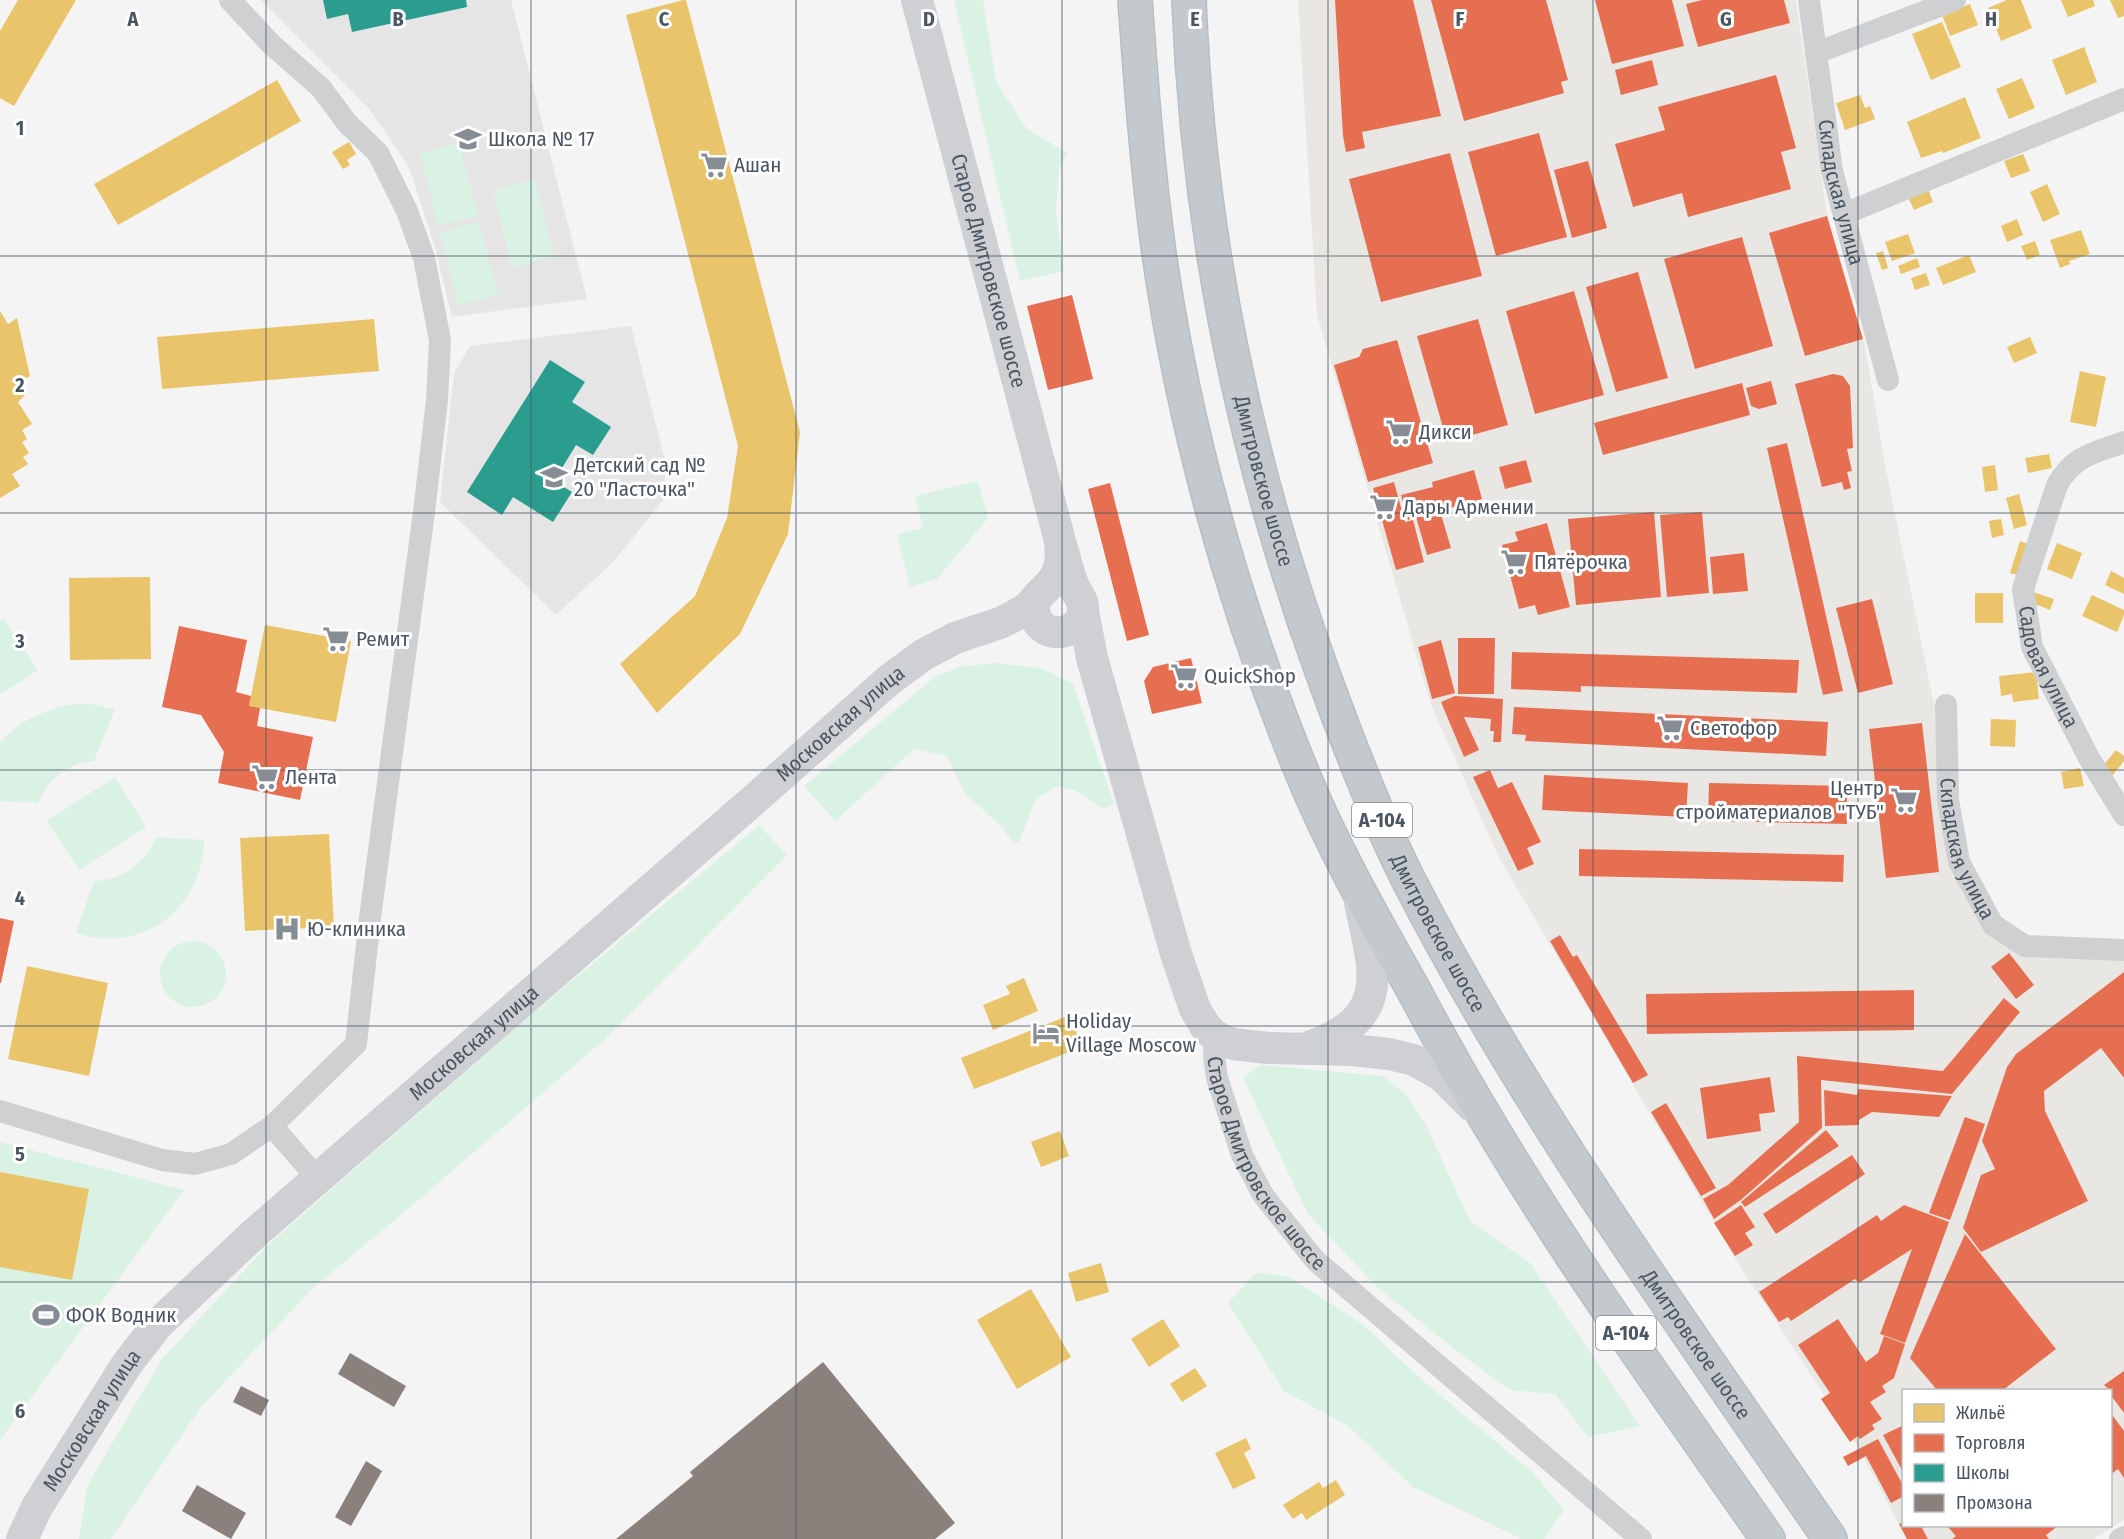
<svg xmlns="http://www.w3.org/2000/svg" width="2124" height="1539" font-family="'Fira Sans Condensed',sans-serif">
<rect width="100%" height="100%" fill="#f4f4f4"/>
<path fill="#e8e7e3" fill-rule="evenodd" d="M1298 0H1796L1827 214 1865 346 1886 470 1935 709 1939 804 1951 872 1988 932 2124 957V1520L2093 1539H1907L1858 1447 1738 1263 1498 856 1430 702 1317 315ZM1904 1390H2110V1526H1904Z"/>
<g fill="#e6e5e6">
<polygon points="261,0 511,0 587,299 452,317 435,247 409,167 370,110"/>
<polygon points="631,326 664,456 665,498 614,561 556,615 440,502 454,374 470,346"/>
</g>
<g fill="#d9f2e3">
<polygon points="954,0 983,0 996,82 1027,129 1067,153 1059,170 1056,210 1064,271 1020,281"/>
<polygon points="459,143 478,216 438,226 420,153"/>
<polygon points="535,179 554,256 512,267 493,190"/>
<polygon points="479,222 498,295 458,305 440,232"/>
<polygon points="978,481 988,518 937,579 910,587 897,534 923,528 915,496"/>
<polygon points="4,619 38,670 0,695 0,621"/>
<polygon points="997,663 1041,668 1073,684 1114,804 1104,809 1076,791 1057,786 1036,799 1019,841 1014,844 1002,827 965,793 947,756 914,749 835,821 804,786 936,676 963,666"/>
<path d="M75 704H91L115 709 94 761C66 764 49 778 38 803L0 801V743C19 720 46 709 75 704Z"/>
<polygon points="115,777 146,827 79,870 47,821"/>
<polygon points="759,825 787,855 604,1040 408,1209 313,1288 201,1407 111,1539 79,1539 87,1486 162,1359 267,1246 524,1021"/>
<path d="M156 837 204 840C202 909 143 955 76 933L94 881C124 880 144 864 156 837Z"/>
<circle cx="193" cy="974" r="33"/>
<polygon points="1260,1065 1383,1076 1406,1095 1426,1125 1470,1221 1530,1263 1640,1426 1588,1437 1555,1394 1510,1390 1466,1358 1378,1288 1308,1214 1243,1078"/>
<polygon points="0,1142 184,1190 0,1440"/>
<polygon points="1256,1273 1288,1276 1361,1323 1420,1378 1533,1473 1564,1510 1544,1539 1522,1539 1413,1487 1348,1426 1284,1391 1228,1303"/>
</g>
<g fill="#e9c46a">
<polygon points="18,0 76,0 14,106 0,98 0,31"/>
<polygon points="683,0 686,0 800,432 788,534 740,634 657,713 620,664 695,596 727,518 738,446 626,15"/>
<polygon points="2007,0 2021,0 2032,28 2001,41 1988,8"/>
<polygon points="2061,0 2093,0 2095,6 2068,17"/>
<polygon points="2110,0 2124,0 2124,16 2118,18"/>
<polygon points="1970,4 1978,25 1950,36 1942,15"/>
<polygon points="1942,22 1961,67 1931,80 1912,34"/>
<polygon points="2084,47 2097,82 2066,95 2052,60"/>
<polygon points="2022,78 2035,108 2009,119 1996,89"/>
<polygon points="277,80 301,121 118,225 94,184"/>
<polygon points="1860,95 1865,108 1870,106 1875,119 1845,130 1836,103"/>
<polygon points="1965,97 1981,138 1943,153 1942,151 1921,158 1907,122"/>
<polygon points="349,142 356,154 347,160 350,165 343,169 332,152"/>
<polygon points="2023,154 2030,171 2011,178 2004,161"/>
<polygon points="2047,184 2060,214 2043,222 2030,192"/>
<polygon points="1928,189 1933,202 1914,210 1908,197"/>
<polygon points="2017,219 2023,235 2007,242 2001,226"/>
<polygon points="2081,230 2090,254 2069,261 2070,264 2060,268 2050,240"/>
<polygon points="1908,234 1915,253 1892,261 1885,242"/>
<polygon points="2035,241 2040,255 2027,260 2021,246"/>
<polygon points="1883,251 1888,268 1882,270 1876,253"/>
<polygon points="1969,255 1976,272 1943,285 1936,268"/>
<polygon points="1917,258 1920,267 1901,274 1898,266"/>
<polygon points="1926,273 1930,285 1915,290 1911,278"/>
<polygon points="0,311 8,324 17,318 30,376 21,381 27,393 18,402 32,424 22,430 27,439 22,442 29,453 23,457 28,464 12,474 20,486 0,498"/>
<polygon points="374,319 379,371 162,389 157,337"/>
<polygon points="2030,337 2037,353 2014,363 2007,347"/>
<polygon points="2080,371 2106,377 2096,427 2070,422"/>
<polygon points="2049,454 2052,468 2028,473 2025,458"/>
<polygon points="1995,465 1998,490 1985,492 1982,467"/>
<polygon points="2019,494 2027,525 2014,529 2006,498"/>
<polygon points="2001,519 2004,535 1992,538 1989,521"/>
<polygon points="2020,541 2028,544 2018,575 2010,573"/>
<polygon points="2057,543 2082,553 2072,579 2047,569"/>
<polygon points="2111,571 2124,578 2124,594 2105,585"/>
<polygon points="150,577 151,659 70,660 69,578"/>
<polygon points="2033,592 2054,599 2050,610 2030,602"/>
<rect x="1975" y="593" width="28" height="30"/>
<polygon points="2092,595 2124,610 2124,615 2117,632 2082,616"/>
<polygon points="265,625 351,641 336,722 249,706"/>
<polygon points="2036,672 2039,699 2013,702 2012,694 2001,696 1999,676"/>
<polygon points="1991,719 2016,720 2015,747 1990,746"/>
<polygon points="2116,750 2124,756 2124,761 2112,776 2102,767"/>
<polygon points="2080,768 2084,786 2064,789 2061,772"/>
<polygon points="329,834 334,927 245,931 240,838"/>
<polygon points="27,966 108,983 89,1076 8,1059"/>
<polygon points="1024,978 1038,1011 993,1030 983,1005 1010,994 1006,986"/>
<polygon points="1070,1015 1082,1047 974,1089 961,1058"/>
<polygon points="1060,1131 1069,1156 1041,1167 1031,1142"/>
<polygon points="0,1172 89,1189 72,1280 0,1267"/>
<polygon points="1101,1263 1109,1292 1076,1302 1068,1273"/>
<polygon points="1031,1289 1071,1357 1017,1389 977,1320"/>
<polygon points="1163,1319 1180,1346 1149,1367 1131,1339"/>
<polygon points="1195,1368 1207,1386 1182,1402 1170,1384"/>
<polygon points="1246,1438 1251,1449 1244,1453 1256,1478 1233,1489 1215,1453"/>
<polygon points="1336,1480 1345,1495 1306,1520 1302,1513 1293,1519 1283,1505 1319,1482 1323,1488"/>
</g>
<g fill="#e76f51">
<polygon points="1335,0 1413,0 1441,116 1362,132 1365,148 1346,152 1343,136"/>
<polygon points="1431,0 1546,0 1568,80 1561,82 1564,93 1464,121"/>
<polygon points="1595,0 1672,0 1684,46 1612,64"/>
<polygon points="1702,0 1784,0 1790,23 1698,47 1686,4"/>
<polygon points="1652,60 1658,85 1621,95 1615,70"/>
<polygon points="1776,75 1796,148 1781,152 1791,189 1688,217 1682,193 1633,207 1615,144 1665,130 1658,107"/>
<polygon points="1539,133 1567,237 1496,256 1468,152"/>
<polygon points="1450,153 1482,276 1381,302 1349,179"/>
<polygon points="1588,161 1607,228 1572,238 1554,170"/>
<polygon points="1827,216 1863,339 1805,356 1769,233"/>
<polygon points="1742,237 1773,346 1695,369 1664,259"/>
<polygon points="1638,272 1668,378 1616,392 1586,287"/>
<polygon points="1574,291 1604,395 1535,414 1506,311"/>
<polygon points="1072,295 1093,379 1048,390 1027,306"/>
<polygon points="1478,319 1508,425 1447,442 1417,336"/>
<polygon points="1397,340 1433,463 1368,482 1334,365 1359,357 1363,349"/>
<polygon points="1833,374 1843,376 1850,386 1853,448 1847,449 1852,471 1847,472 1851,488 1844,490 1842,482 1822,487 1795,384"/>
<polygon points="1771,381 1777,404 1759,409 1751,406 1746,388"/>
<polygon points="1742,383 1750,415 1603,455 1594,423"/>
<polygon points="1787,443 1843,691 1823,695 1767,448"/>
<polygon points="1526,460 1532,482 1505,489 1499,467"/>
<polygon points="1474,470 1482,499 1440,511 1451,548 1427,555 1416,517 1408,520 1401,495 1433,487 1432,482"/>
<polygon points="1394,482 1405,522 1413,520 1424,562 1396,570 1373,488"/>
<polygon points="1110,483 1149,635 1127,641 1088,489"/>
<polygon points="1654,512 1661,597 1576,605 1568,519"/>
<polygon points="1702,512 1709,593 1667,597 1660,515"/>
<polygon points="1547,523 1570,607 1538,615 1535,605 1519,609 1502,545 1518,541 1515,532"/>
<polygon points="1744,553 1748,591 1713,594 1710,557"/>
<polygon points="1872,599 1893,684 1858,693 1836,608"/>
<polygon points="179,626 247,640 236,692 251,696 249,706 260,708 257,726 313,737 300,800 218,783 224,752 201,715 162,707"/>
<polygon points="1458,638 1495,638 1494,694 1458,694"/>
<polygon points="1441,640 1455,693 1432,699 1418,647"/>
<polygon points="1512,652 1799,660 1797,693 1581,686 1581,692 1511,689"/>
<polygon points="1191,658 1202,703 1152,714 1144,681 1153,667"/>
<polygon points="1455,696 1503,699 1501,742 1493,742 1494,731 1490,731 1491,719 1464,717 1479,750 1464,757 1441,702"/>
<polygon points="1514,707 1828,722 1826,756 1525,741 1526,735 1512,734"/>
<polygon points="1922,723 1939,872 1886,878 1869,729"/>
<polygon points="1490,770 1498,788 1512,782 1541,842 1527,848 1534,864 1518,871 1473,777"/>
<polygon points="1544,775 1688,783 1686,817 1542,810"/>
<polygon points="1709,783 1847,786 1847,824 1708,821"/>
<polygon points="1579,849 1844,855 1843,882 1579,876"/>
<polygon points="0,918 14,921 1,983 0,983"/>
<polygon points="1560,935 1573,957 1577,955 1648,1075 1633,1083 1550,941"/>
<polygon points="2009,953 2034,985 2016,999 1991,967"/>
<polygon points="2124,972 2124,1078 2101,1048 2044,1091 2045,1111 2088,1201 1981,1252 1963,1228 1981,1175 1995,1169 1982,1141 2007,1067 2016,1054"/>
<polygon points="1914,990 1914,1030 1647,1034 1646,994"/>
<polygon points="2004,998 2020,1012 1952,1094 1821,1080 1822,1128 1742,1199 1714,1219 1703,1199 1728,1185 1799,1122 1797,1056 1943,1071"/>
<polygon points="1770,1077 1775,1112 1759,1114 1761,1131 1707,1139 1700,1088"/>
<polygon points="1858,1089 1952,1096 1939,1117 1872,1112 1859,1120 1859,1125 1825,1126 1824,1090 1857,1095"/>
<polygon points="1666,1103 1716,1188 1701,1196 1651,1112"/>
<polygon points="1965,1117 1985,1124 1950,1220 1929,1213"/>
<polygon points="1826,1130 1839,1146 1745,1207 1741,1202"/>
<polygon points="1852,1155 1865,1174 1776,1234 1763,1214"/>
<polygon points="1741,1205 1755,1227 1745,1233 1753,1245 1735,1256 1714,1223"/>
<polygon points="1904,1205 1949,1222 1905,1343 1880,1334 1912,1249 1859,1283 1855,1279 1791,1321 1788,1317 1779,1322 1759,1292 1877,1215 1881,1221"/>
<polygon points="1965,1234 2056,1349 2003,1390 1937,1390 1910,1358"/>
<polygon points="1838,1319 1866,1362 1878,1353 1884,1336 1905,1344 1894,1378 1882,1386 1886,1392 1870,1402 1882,1419 1872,1425 1875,1429 1860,1439 1858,1436 1850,1442 1821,1399 1830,1393 1798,1345"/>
<polygon points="2124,1371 2124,1413 2110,1394 2110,1390 2104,1385"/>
<polygon points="2110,1412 2124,1431 2124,1478 2118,1469 2110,1475"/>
<polygon points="1904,1425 1904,1474 1883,1435"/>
<polygon points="1878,1439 1904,1487 1904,1496 1891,1503 1866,1456 1848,1466 1843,1457"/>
<polygon points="1904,1522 1904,1526 1921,1526 1928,1539 1907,1539 1899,1524"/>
<polygon points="1947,1526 2058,1526 2046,1535 2049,1539 1952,1539 1956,1536"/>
</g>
<g fill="#2a9d8f">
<polygon points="323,0 466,0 467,7 352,32 348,14 327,19"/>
<polygon points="550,360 585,382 572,402 611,427 593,455 576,445 554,481 572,492 553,522 513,497 502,515 467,492"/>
</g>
<g fill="#8a817c">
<polygon points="350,1353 406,1386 394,1407 338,1374"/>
<polygon points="823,1362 955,1523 935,1539 616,1539 693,1476 690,1472"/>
<polygon points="241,1386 269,1400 261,1416 233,1402"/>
<polygon points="366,1461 382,1471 351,1526 335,1517"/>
<polygon points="197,1485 246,1513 231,1539 182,1511"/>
</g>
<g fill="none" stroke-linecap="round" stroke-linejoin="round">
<defs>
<g id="trunk">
<path d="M1135 0C1141 82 1147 164 1158 246 1183 425 1233 603 1301 770 1332 846 1373 918 1413 989 1437 1034 1462 1079 1488 1122 1574 1266 1672 1402 1768 1539"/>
<path id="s7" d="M1189 0C1198 231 1244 457 1323 674 1348 743 1375 813 1408 879 1527 1111 1683 1324 1830 1539"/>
</g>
</defs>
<use href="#trunk" stroke="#b9bec3" stroke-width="36"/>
<g stroke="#ced0d2" stroke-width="22">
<polyline points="230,0 271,44 321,88 347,123 378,153 407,211 424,258 440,340 437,400 424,512 370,918 356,1044 272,1126"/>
<path id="s1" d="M1809 0 1832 171 1888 380"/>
<polyline points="1816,53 1955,0"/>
<polyline points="1844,214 2124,99"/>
<path id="s2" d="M2124 442C2094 453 2074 455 2057 485L2023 589 2032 647 2089 758 2124 815"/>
<path id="s3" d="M1946 705 1948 800 1959 862 1993 925 2025 946 2124 950"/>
<path id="s4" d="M1215 1036 1214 1055 1217 1078 1242 1155 1263 1195 1315 1260 1641 1539"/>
<polyline points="0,1111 162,1160 195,1164 231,1154 272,1126 318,1179"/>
<polyline points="2120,1539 2124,1537"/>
</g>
<g stroke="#ced0d4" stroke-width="32">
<path id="s5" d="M917 0 1060 541C1065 557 1068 574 1075 589 1079 597 1084 601 1083 610 1081 639 1036 640 1034 610 1033 594 1049 589 1055 577 1062 565 1061 554 1060 541"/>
<polyline points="1083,611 1092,658 1176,954 1195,1009 1205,1026 1215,1036 1233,1044 1268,1048 1352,1050 1389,1054 1414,1060 1441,1075 1472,1106"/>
<path d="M1309 1047C1392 1017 1375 974 1360 903"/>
<path id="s6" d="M22 1539 37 1507 127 1364 158 1324 255 1233 756 798 889 680 923 655 955 638 1000 623 1016 615 1029 607 1038 596"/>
</g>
<use href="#trunk" stroke="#c4c9cd" stroke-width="33"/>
</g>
<path fill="none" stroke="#4a5661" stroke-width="1.5" stroke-opacity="0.55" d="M266 0V1539M531 0V1539M796 0V1539M1062 0V1539M1328 0V1539M1593 0V1539M1858 0V1539M0 256H2124M0 513H2124M0 770H2124M0 1026H2124M0 1282H2124"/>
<defs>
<symbol id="school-bare" viewBox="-9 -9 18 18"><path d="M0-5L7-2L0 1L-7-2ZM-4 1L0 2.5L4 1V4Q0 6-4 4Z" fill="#868d94" stroke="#fff" stroke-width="2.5" paint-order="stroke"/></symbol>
<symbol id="supermarket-bare" viewBox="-9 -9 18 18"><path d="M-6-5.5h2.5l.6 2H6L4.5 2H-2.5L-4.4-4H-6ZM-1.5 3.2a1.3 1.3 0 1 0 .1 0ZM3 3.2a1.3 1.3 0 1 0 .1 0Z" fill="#868d94" stroke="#fff" stroke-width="2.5" paint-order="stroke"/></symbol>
<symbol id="hospital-bare" viewBox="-9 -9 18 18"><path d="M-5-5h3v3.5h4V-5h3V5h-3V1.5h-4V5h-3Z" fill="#868d94" stroke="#fff" stroke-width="2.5" paint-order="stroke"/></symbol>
<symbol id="hotel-bare" viewBox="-9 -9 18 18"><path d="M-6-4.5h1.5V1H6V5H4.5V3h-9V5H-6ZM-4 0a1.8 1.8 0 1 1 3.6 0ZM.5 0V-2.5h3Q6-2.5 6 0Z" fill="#868d94" stroke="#fff" stroke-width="2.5" paint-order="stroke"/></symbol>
<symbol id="stadium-bare" viewBox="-9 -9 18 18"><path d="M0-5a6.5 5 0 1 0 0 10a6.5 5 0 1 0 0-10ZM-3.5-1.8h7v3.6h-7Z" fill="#868d94" stroke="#fff" stroke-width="2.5" paint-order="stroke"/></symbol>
</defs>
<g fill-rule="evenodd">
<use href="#school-bare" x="449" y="120" width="38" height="38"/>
<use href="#supermarket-bare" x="695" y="146" width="38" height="38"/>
<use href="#supermarket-bare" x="1380" y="413" width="38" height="38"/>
<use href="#school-bare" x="535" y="458" width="38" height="38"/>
<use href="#supermarket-bare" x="1364" y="488" width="38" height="38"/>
<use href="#supermarket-bare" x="1495" y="543" width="38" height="38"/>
<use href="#supermarket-bare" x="317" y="620" width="38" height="38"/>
<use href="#supermarket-bare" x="1165" y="657" width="38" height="38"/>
<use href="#supermarket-bare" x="1651" y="709" width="38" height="38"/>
<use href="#supermarket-bare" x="246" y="758" width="38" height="38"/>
<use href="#supermarket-bare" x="1885" y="781" width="38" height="38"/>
<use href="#hospital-bare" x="268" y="910" width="38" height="38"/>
<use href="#hotel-bare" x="1027" y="1014" width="38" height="38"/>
<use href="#stadium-bare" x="27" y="1296" width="38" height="38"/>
</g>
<g text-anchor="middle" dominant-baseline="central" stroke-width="6" stroke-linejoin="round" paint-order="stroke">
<g fill="#fff" stroke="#808990" stroke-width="1.5">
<rect x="1352" y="803" width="60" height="34" rx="4.5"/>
<rect x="1596" y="1316" width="60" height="34" rx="4.5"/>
</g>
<g font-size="20" font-weight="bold" fill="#4a5661">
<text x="1382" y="820">А-104</text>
<text x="1626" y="1333">А-104</text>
</g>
<g font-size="21" fill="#4a5661" stroke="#fff" text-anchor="start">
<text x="488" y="139">Школа № 17</text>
<text x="734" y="165">Ашан</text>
<text x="1419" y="432">Дикси</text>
<text x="574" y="465">Детский сад №<tspan x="574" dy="24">20 "Ласточка"</tspan></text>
<text x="1403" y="507">Дары Армении</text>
<text x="1534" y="562">Пятёрочка</text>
<text x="356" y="639">Ремит</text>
<text x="1204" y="676">QuickShop</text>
<text x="1690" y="728">Светофор</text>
<text x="285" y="777">Лента</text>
<text x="1884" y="788" text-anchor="end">Центр<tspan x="1884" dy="24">стройматериалов "ТУБ"</tspan></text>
<text x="307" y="929">Ю-клиника</text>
<text x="1066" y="1021">Holiday<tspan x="1066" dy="24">Village Moscow</tspan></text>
<text x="66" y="1315">ФОК Водник</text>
</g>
<g font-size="21" fill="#4a5661" stroke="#fff">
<text stroke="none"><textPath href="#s1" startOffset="195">Складская улица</textPath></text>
<text stroke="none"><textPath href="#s5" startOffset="280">Старое Дмитровское шоссе</textPath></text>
<text stroke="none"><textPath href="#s7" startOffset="488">Дмитровское шоссе</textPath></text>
<text stroke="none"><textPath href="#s2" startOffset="274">Садовая улица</textPath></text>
<text stroke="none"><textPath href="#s6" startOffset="1164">Московская улица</textPath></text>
<text stroke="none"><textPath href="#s3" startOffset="147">Складская улица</textPath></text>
<text stroke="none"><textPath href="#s7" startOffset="974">Дмитровское шоссе</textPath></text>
<text stroke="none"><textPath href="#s6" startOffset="678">Московская улица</textPath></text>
<text stroke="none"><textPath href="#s4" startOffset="141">Старое Дмитровское шоссе</textPath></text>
<text stroke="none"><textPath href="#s7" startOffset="1460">Дмитровское шоссе</textPath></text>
<text stroke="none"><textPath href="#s6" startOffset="138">Московская улица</textPath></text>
</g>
</g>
<g font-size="20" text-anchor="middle" font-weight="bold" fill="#4a5661" stroke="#fff" stroke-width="6" stroke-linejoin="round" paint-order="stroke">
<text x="133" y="26">A</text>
<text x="398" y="26">B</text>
<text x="664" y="26">C</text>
<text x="929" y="26">D</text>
<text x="1195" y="26">E</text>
<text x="1460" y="26">F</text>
<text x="1726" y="26">G</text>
<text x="1991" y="26">H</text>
<text x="20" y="135">1</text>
<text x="20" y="392">2</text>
<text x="20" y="648">3</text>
<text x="20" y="905">4</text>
<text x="20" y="1161">5</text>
<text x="20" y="1418">6</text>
</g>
<rect x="1902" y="1389" width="210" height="138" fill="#ffffff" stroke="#b7bbc0" stroke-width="1.5"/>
<rect x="1914" y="1404" width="30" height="18" fill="#e9c46a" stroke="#b7bbc0" stroke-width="1.5"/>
<text x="1956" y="1419" font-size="18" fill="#4a5661">Жильё</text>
<rect x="1914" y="1434" width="30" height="18" fill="#e76f51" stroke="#b7bbc0" stroke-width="1.5"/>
<text x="1956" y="1449" font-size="18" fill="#4a5661">Торговля</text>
<rect x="1914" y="1464" width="30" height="18" fill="#2a9d8f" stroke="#b7bbc0" stroke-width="1.5"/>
<text x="1956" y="1479" font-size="18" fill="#4a5661">Школы</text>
<rect x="1914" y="1494" width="30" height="18" fill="#8a817c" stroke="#b7bbc0" stroke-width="1.5"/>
<text x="1956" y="1509" font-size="18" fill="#4a5661">Промзона</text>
</svg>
